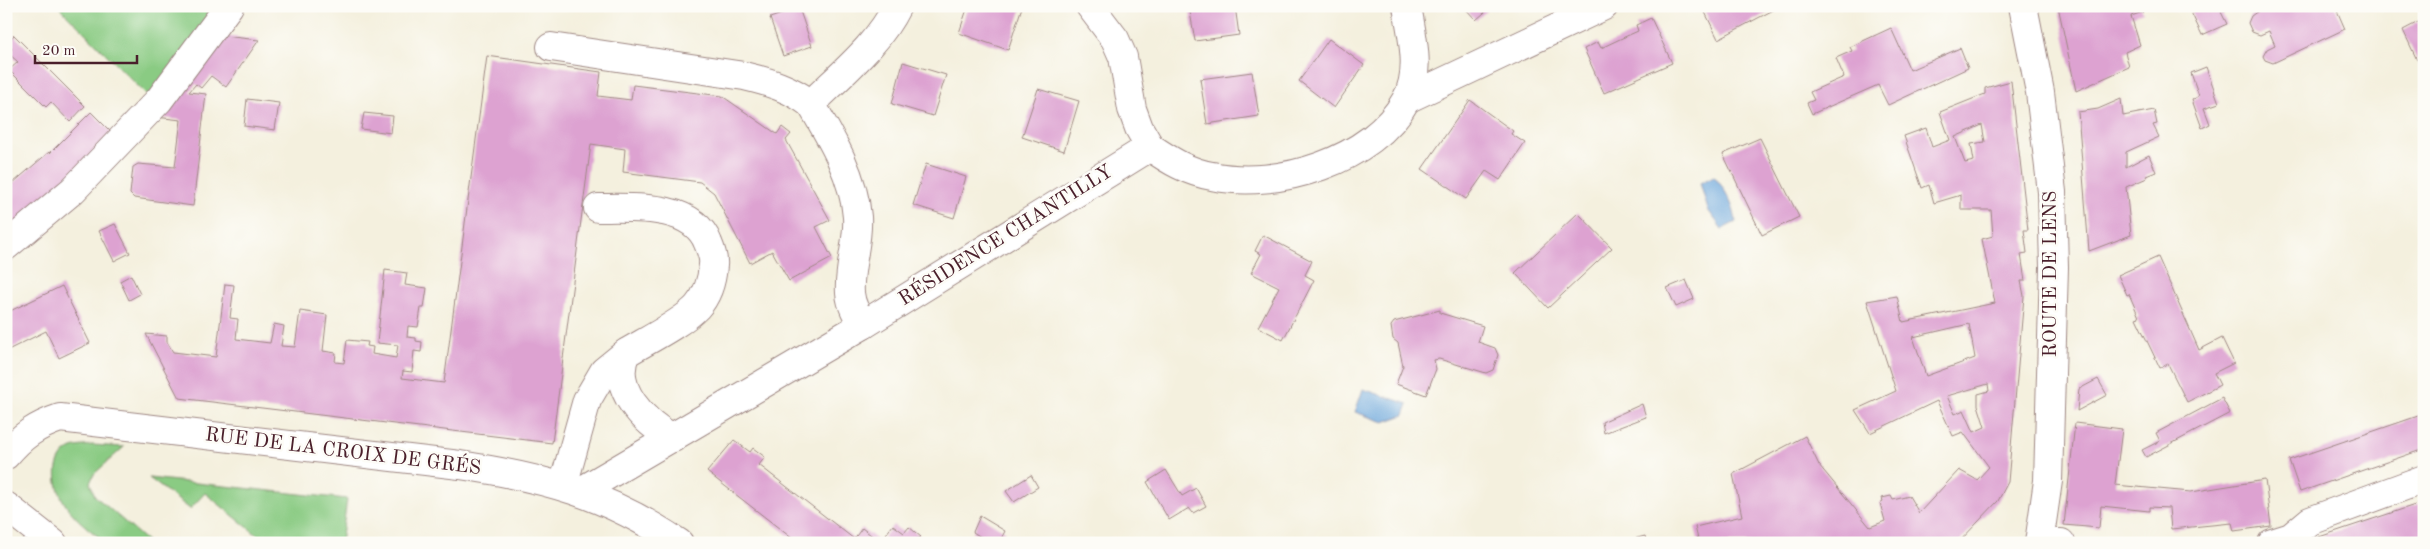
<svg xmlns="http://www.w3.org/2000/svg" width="2430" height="549" font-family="'Old Standard TT',serif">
<rect width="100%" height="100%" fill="#fdfcf7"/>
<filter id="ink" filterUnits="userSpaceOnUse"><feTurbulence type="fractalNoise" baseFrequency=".02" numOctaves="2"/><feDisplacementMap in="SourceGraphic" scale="10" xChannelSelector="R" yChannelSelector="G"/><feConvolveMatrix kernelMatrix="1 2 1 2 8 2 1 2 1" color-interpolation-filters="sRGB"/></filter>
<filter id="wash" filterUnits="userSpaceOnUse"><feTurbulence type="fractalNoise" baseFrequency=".0096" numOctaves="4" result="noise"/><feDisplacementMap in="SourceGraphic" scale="20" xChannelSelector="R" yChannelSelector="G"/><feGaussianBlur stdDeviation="1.12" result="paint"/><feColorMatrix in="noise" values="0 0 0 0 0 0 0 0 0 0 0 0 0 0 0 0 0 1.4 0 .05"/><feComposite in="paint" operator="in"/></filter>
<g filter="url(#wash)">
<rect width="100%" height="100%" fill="#f4f0de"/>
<g fill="#8acb83" stroke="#6a7557">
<polygon points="58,6 223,6 151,99"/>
<path d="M92 445 124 447 94 474 90 483 95 496 149 543H106C94 533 81 524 71 512 56 496 47 459 72 448 78 446 86 446 92 445Z"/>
<polygon points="149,478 347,499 341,543 267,543 205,493 190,509"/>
</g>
<g fill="#6aa6db" stroke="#5a6283">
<path d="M1714 176C1725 189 1734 205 1736 222L1722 229 1708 210 1700 183Z"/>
<polygon points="1363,389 1408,404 1404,415 1384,422 1355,412"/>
</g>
<g id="blocks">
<g fill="#dda2d1" fill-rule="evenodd">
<polygon points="968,6 1022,7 1008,50 959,33"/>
<polygon points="1189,6 1235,6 1239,35 1195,41"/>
<polygon points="1463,6 1492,6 1476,20"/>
<polygon points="1702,6 1781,6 1718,39"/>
<polygon points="2058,6 2141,6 2143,12 2131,16 2140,45 2125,52 2129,67 2076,91"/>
<polygon points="2188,6 2234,6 2221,12 2227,24 2202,35"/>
<polygon points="2265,6 2335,6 2345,29 2273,63 2265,60 2263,56 2267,49 2275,45 2269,31 2260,35 2252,32 2248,23 2251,16"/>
<polygon points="799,8 812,46 783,56 770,18"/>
<polygon points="1651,18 1672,63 1604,93 1584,49 1598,42 1601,48 1620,39 1638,31 1636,25"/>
<polygon points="2424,19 2424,57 2417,60 2403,30"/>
<polygon points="1891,28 1910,70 1960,48 1968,68 1888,105 1878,85 1812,114 1807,103 1814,100 1810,92 1844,77 1836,58 1852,51 1850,47"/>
<polygon points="14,35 85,106 70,122 51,102 46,107 9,70 18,62 8,53 12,49 7,43"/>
<polygon points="215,35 259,40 226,87 211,76 201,88 196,84 189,92 206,94 193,206 134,198 130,194 133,167 138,164 175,167 181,120 156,117"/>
<polygon points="1329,39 1364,65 1334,108 1299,81"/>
<polygon points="487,56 601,72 598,96 631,100 633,85 722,96 777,134 782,127 791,134 786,140 830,220 816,227 832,258 789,281 772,251 750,263 714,193 700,182 623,172 625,149 591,144 552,443 179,398 146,334 167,336 167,342 173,352 216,357 225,284 234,285 230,318 238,319 236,339 270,343 274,324 284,326 281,346 295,347 300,311 327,315 323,351 336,353 335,362 344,363 347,340 368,342 367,346 373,347 372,354 396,358 398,345 377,343 385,270 407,273 405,285 427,288 424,308 421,308 418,327 408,326 407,337 416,338 416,341 422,342 421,352 414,351 412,372 403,371 402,378 444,383"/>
<polygon points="903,62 946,75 933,116 892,104"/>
<polygon points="2206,67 2219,103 2204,108 2210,124 2202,128 2192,100 2199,96 2191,73"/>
<polygon points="1252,72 1259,116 1207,124 1200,79"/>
<path d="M2011 81 2028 230H2024L2027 253 2021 254 2025 281H2021L2024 296 2008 482 1998 501 1958 543H1699L1695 527 1742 516 1733 474 1805 436 1819 465 1870 527 1885 521 1880 503 1883 501 1882 498 1891 496 1893 500 1909 496 1919 513 1959 470 1977 480 1989 467 1963 432 1953 436 1937 401 1870 433 1855 410 1896 391 1867 301 1897 296 1903 322 1995 303 1982 239 1993 236 1991 210H1961V195L1934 203 1929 185 1922 188 1904 136 1926 128 1932 147 1950 140 1940 112 1985 94V88ZM1982 125 1985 142 1971 144 1974 161 1965 163 1955 137ZM1969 324 1975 358 1926 376 1913 337ZM1988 384 1989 391 1978 394V405L1985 427 1974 432 1964 410 1955 414 1947 396Z"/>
<polygon points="1038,89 1079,101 1064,151 1022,137"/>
<polygon points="247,99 279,103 275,130 244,126"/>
<polygon points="2121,99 2123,116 2154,110 2157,124 2153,125 2159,137 2126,152 2126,167 2149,155 2156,172 2146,176 2147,178 2126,187 2131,235 2089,251 2078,112 2098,109"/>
<polygon points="1470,100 1513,131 1511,134 1525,143 1500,180 1486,171 1466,199 1422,169"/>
<polygon points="91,112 114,135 6,234 6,189 49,152 50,153"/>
<polygon points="364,113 393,116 391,133 361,129"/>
<polygon points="1760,138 1799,217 1762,235 1723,154"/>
<polygon points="926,164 966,177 954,218 913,205"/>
<polygon points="1578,213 1612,248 1548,308 1515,273"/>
<polygon points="115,224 130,253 114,261 99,231"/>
<polygon points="1263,235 1312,261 1305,275 1314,280 1283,340 1258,327 1279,287 1251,273 1261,254 1255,251"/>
<polygon points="2158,257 2199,350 2222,338 2234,363 2214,373 2220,385 2187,402 2168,364 2160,368 2136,318 2139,317 2129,294 2127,295 2118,275"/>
<polygon points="131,275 140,294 129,300 120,281"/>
<polygon points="1686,280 1694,299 1676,307 1667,288"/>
<polygon points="62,286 90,343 59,358 46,331 6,351 6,313"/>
<polygon points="1440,310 1440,313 1483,326 1478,342 1495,348 1498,355 1493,370 1486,373 1439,359 1434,360 1436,369 1426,395 1396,384 1403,366 1398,343 1393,339 1391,326 1394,322"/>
<polygon points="2098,379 2107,395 2077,411 2079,389"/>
<polygon points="2222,398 2230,413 2146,457 2142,450 2160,441 2156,433"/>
<polygon points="1642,404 1646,417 1604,433 1602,422"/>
<polygon points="2424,414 2424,449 2300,492 2289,460"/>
<polygon points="2075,423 2122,429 2115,485 2191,492 2265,480 2271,526 2234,531 2232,523 2171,529 2169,508 2149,507 2149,511 2101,506 2099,528 2064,525"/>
<polygon points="734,440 750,452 753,448 765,457 759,465 854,539 862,528 880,542 893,525 904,533 909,527 921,537 912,543 798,543 707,472"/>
<polygon points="1166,470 1182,496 1196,488 1206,506 1193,513 1189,508 1169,520 1147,482"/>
<polygon points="1031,475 1038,487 1014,502 1006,491"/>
<polygon points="2424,502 2424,543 2314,543 2313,539"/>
<polygon points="980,516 1005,531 999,543 990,543 973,532"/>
<polygon points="1645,536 1647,543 1622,543 1622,542"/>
</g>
</g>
</g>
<g filter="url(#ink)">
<use href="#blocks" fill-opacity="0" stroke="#9f8884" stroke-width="1"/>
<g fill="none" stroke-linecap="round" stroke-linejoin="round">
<defs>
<g id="minor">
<polyline points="1090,6 1115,39 1123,57 1132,109 1139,128 1150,147"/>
<path d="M551 47 744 76C769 82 790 88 811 104"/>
<polyline points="1407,99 1604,6"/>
<path d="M598 208C632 208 693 203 708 243 711 250 714 258 713 265 712 280 707 296 697 307 682 323 646 341 626 353 609 388 645 423 673 438"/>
<polyline points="6,246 73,190 159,100 229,6"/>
<path d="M863 325C857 315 851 305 850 293 848 268 859 242 857 217 854 176 831 138 811 104 841 74 878 45 897 6"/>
<path d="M6 455C22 436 36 426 60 418L460 465C546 478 606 494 679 543"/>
<polyline points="563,486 587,400 604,371 626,353"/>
<path d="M581 491 863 325 1150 147C1169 160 1188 172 1212 176 1277 190 1373 161 1406 100 1422 71 1412 37 1407 6"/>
<polyline points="2039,543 2061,543"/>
<polyline points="2272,543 2291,537 2310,521 2424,479"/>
</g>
<g id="major">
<polyline points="2023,6 2040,92 2052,192 2054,267 2048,481 2039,543"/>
<polyline points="6,506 53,543"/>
</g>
</defs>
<use href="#minor" stroke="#9f8884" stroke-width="30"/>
<use href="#major" stroke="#9f8884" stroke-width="30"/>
<use href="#minor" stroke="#fff" stroke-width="28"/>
<use href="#major" stroke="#fff" stroke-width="28"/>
</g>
</g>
<g text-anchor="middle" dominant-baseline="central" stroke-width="5" stroke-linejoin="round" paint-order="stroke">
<g font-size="20" fill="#4a1f2b" stroke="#fdfcf7">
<text transform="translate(1006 236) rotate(-32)">RÉSIDENCE CHANTILLY</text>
<text transform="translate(2051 274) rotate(-90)">ROUTE DE LENS</text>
<text transform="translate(343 452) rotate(7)">RUE DE LA CROIX DE GRÉS</text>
</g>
</g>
<rect width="2430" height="549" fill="none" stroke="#fdfcf7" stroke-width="25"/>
<path d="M35 55v8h102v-8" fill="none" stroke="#4a1f2b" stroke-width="2.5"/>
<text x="42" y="55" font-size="15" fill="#4a1f2b" stroke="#fdfcf7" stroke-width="4" paint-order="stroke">20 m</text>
</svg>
